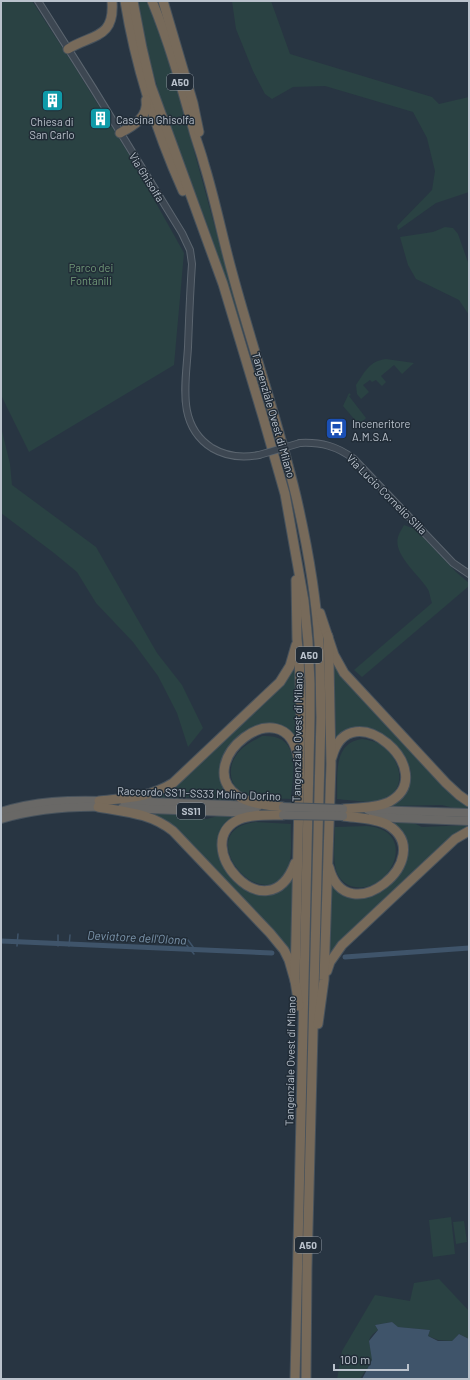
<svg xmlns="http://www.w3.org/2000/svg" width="470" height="1380" font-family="Barlow,sans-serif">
<rect width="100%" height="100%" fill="#283542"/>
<g fill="#2a4243">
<polygon points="1,1 32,1 71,61 128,153 184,253 174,365 29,452 1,395"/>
<path d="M139 1H146L153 14 169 59 243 330H242C229 289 216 247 200 206 174 138 148 75 139 1Z"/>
<polygon points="232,1 271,1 290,54 432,97 439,104 469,97 469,192 436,203 398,230 397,226 432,190 435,171 427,138 413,112 325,86 293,87 272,99 265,94 253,71 236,29"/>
<polygon points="445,227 453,228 458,234 469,265 469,315 459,300 416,279 408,265 400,237 433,232"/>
<path d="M386 359 414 363 402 374 394 365 381 376 386 382 382 386 376 380 372 382 370 380 363 385 369 392 361 399 357 394 356 385C365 372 369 361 386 359Z"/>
<polygon points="349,393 351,395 349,396 366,418 363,421 366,425 361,427 343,406"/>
<polygon points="1,427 10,464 12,485 96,547 157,653 182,685 203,728 188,747 177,713 158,676 133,642 96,603 77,572 54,553 1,513"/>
<path d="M404 525 415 529 456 572 469 583V586L362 677 354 670 432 603C430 598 430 592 427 588 418 574 393 554 398 537 399 533 402 529 404 525Z"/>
<path d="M334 663 469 806V809L454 808 442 805 392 806C396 804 399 802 402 799 407 794 412 780 411 773 409 754 380 724 359 728 351 730 343 736 336 740Z"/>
<polygon points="297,664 296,742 270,725 227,752 225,788 229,793 239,800 238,802 223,801 208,797 190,797 176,799 149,798 159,794 294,665"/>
<path d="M262 736C267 736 273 736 278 738 300 746 292 780 291 799 278 798 263 800 250 797 231 792 225 770 237 754 243 746 253 741 262 736Z"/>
<path d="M362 739C368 740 374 741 380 744 399 756 410 788 384 799 373 804 349 800 337 799 338 777 332 743 362 739Z"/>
<path d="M152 813 175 814 192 818 207 819 221 815 238 816 219 848 220 858 223 864 267 894C278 892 285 888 292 879H293L291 956 152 815Z"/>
<path d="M403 818 422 827 469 825V827L456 833 338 943 330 955 331 881C337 885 346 895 353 897 384 904 419 864 405 835 403 830 396 826 392 822Z"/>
<path d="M256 822 291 824C290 839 294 860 285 873 258 916 190 829 256 822Z"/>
<path d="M367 826C419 830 392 893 355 887 347 886 340 880 337 873 332 861 335 839 335 827Z"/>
<polygon points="451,1217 455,1254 433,1257 429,1220"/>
<polygon points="464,1221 467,1242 456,1244 453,1222"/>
<path d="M439 1279 469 1311V1339L459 1334 452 1341 438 1340 428 1336 430 1330 397 1327 392 1322 375 1325 378 1330C361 1342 374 1345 372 1359 371 1364 363 1374 360 1379H337L342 1351 375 1295 410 1301 414 1283Z"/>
</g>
<polygon fill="#3f546a" points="392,1322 398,1327 430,1330 428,1336 438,1341 452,1341 459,1334 469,1339 469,1379 362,1379 372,1360 369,1341 378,1330 375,1325"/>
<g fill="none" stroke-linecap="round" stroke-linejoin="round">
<g stroke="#3f546a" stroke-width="1.5">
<polyline points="188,940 196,951"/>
<polyline points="183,941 194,954"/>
<polyline points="17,946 18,934"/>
<polyline points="58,946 58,935"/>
<polyline points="69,946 70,935"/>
</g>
<g stroke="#3f546a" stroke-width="5">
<polyline points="1,941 272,953"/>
<polyline points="345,957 469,948"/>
</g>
<defs>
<g id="tertiary">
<path d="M38 1 93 88 182 233 190 250 192 264C190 292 189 320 188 347 186 383 176 425 212 448 227 457 243 458 259 455"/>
<path d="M300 443C321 442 337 446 354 459L453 563 469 574"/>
</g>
<g id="trunk">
<polyline points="124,801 258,806"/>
<polyline points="122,808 256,813"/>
<polyline points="368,810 469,813"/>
<path d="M1 812C35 801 69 800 104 801"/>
<polyline points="372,817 469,821"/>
<path d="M1 819C35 809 68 806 104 807"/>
</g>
<g id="motorway">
<path d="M125 1C136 69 155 128 183 191"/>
<polyline points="133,1 142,48 151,86 223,284 263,417 285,494 304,601 308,642 310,683 310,718 295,1379"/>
<path d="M152 1C169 42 181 85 193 128 196 140 201 152 204 164 215 199 222 236 232 272 252 347 278 421 296 496 307 544 316 594 319 643 321 668 320 692 321 717L307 1268 306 1379"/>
<polyline points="163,1 193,103 199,132"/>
<path d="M68 49C92 34 115 39 112 1"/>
<path d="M120 133C133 126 149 117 146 100"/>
<polyline points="320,613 334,655 344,673 446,783 459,795 469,802"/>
<path d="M332 757C350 690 443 773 389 802 377 808 356 808 343 809"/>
<path d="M99 801C125 798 149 798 173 783L280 682 290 666 296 645"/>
<path d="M98 807C126 812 150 813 173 831L270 933 284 950 289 960 295 981 299 1006"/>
<path d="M283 807C268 805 250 804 238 796 189 763 284 686 298 757"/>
<path d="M283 815C269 815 253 814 240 819 186 842 268 937 295 863"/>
<path d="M329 867C346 935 440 857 388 825 376 818 357 818 343 816"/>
<polyline points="327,971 330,962 342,945 455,839 469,831"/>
<polyline points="295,981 301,707 299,657 297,639 296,580"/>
<polyline points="318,1024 324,980 331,764 329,662 328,636"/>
</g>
</defs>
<use href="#tertiary" stroke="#5b656f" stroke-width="8"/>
<use href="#trunk" stroke="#47525c" stroke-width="10"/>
<use href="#motorway" stroke="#47525c" stroke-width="11"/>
<use href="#tertiary" stroke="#3d4752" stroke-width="6"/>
<use href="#trunk" stroke="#696866" stroke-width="8"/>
<use href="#motorway" stroke="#776a5a" stroke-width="9"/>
<defs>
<polyline id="tertiary-bridge" points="259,455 300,443"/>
<g id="trunk-bridge">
<polyline points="283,807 343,809"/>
<polyline points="283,815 343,816"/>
</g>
</defs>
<use href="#tertiary-bridge" stroke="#5b656f" stroke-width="8" stroke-linecap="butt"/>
<use href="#trunk-bridge" stroke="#47525c" stroke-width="10" stroke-linecap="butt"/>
<use href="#tertiary-bridge" stroke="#3d4752" stroke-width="6"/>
<use href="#trunk-bridge" stroke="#696866" stroke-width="8"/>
</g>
<defs>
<symbol id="building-square" viewBox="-11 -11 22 22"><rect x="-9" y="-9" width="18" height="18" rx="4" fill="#0f9aa8" stroke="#212c37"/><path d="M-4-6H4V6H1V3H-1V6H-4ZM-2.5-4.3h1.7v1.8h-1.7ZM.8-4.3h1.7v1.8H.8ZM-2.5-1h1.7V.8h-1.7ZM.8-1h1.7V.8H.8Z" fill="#fff"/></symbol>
<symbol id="bus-square" viewBox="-11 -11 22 22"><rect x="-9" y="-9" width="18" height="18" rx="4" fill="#1a4fb4" stroke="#212c37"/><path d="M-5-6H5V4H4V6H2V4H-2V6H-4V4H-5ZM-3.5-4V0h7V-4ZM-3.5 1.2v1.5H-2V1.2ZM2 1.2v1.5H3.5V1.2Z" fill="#fff"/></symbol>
</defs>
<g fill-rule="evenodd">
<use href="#building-square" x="40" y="88" width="25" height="25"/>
<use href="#building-square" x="88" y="106" width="25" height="25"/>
<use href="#bus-square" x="324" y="416" width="25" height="25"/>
</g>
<g text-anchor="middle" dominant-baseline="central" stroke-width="3" stroke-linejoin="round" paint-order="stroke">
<g fill="#212c37" stroke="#8c959f" stroke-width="1">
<rect x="167" y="74" width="26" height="16" rx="3"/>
<rect x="296" y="647" width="26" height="16" rx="3"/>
<rect x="177" y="803" width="28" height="16" rx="3"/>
<rect x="295" y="1237" width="26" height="16" rx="3"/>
</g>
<g font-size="10" font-weight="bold" fill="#bac2cc">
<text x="180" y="82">A50</text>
<text x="309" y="655">A50</text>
<text x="191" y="811">SS11</text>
<text x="308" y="1245">A50</text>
</g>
<g font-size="11" fill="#bac2cc" stroke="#212c37" text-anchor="start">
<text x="116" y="119">Cascina Ghisolfa</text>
<text x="52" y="121" text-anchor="middle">Chiesa di<tspan x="52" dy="13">San Carlo</tspan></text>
<text x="352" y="423">Inceneritore<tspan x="352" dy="13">A.M.S.A.</tspan></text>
</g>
<g font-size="11" fill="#bac2cc" stroke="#212c37">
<text transform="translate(147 177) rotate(58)">Via Ghisolfa</text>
<text transform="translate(274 415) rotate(74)">Tangenziale Ovest di Milano</text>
<text transform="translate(387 494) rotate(45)">Via Lucio Cornelio Silla</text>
<text transform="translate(297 737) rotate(-89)">Tangenziale Ovest di Milano</text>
<text transform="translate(199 793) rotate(2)">Raccordo SS11-SS33 Molino Dorino</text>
<text transform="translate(290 1061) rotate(-89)">Tangenziale Ovest di Milano</text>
</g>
<g font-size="11" fill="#729b79" stroke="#212c37">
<text x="91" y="267">Parco dei<tspan x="91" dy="13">Fontanili</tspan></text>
</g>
<g font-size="12" font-style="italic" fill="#7c95ac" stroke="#212c37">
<text transform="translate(137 937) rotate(3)">Deviatore dell'Olona</text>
</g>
</g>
<rect width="470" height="1380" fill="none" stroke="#bac2cc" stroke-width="4"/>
<path d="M334 1364v6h74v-6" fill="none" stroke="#bac2cc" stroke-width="2"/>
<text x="340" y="1364" font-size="12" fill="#bac2cc" stroke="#212c37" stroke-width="3" paint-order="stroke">100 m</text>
</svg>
